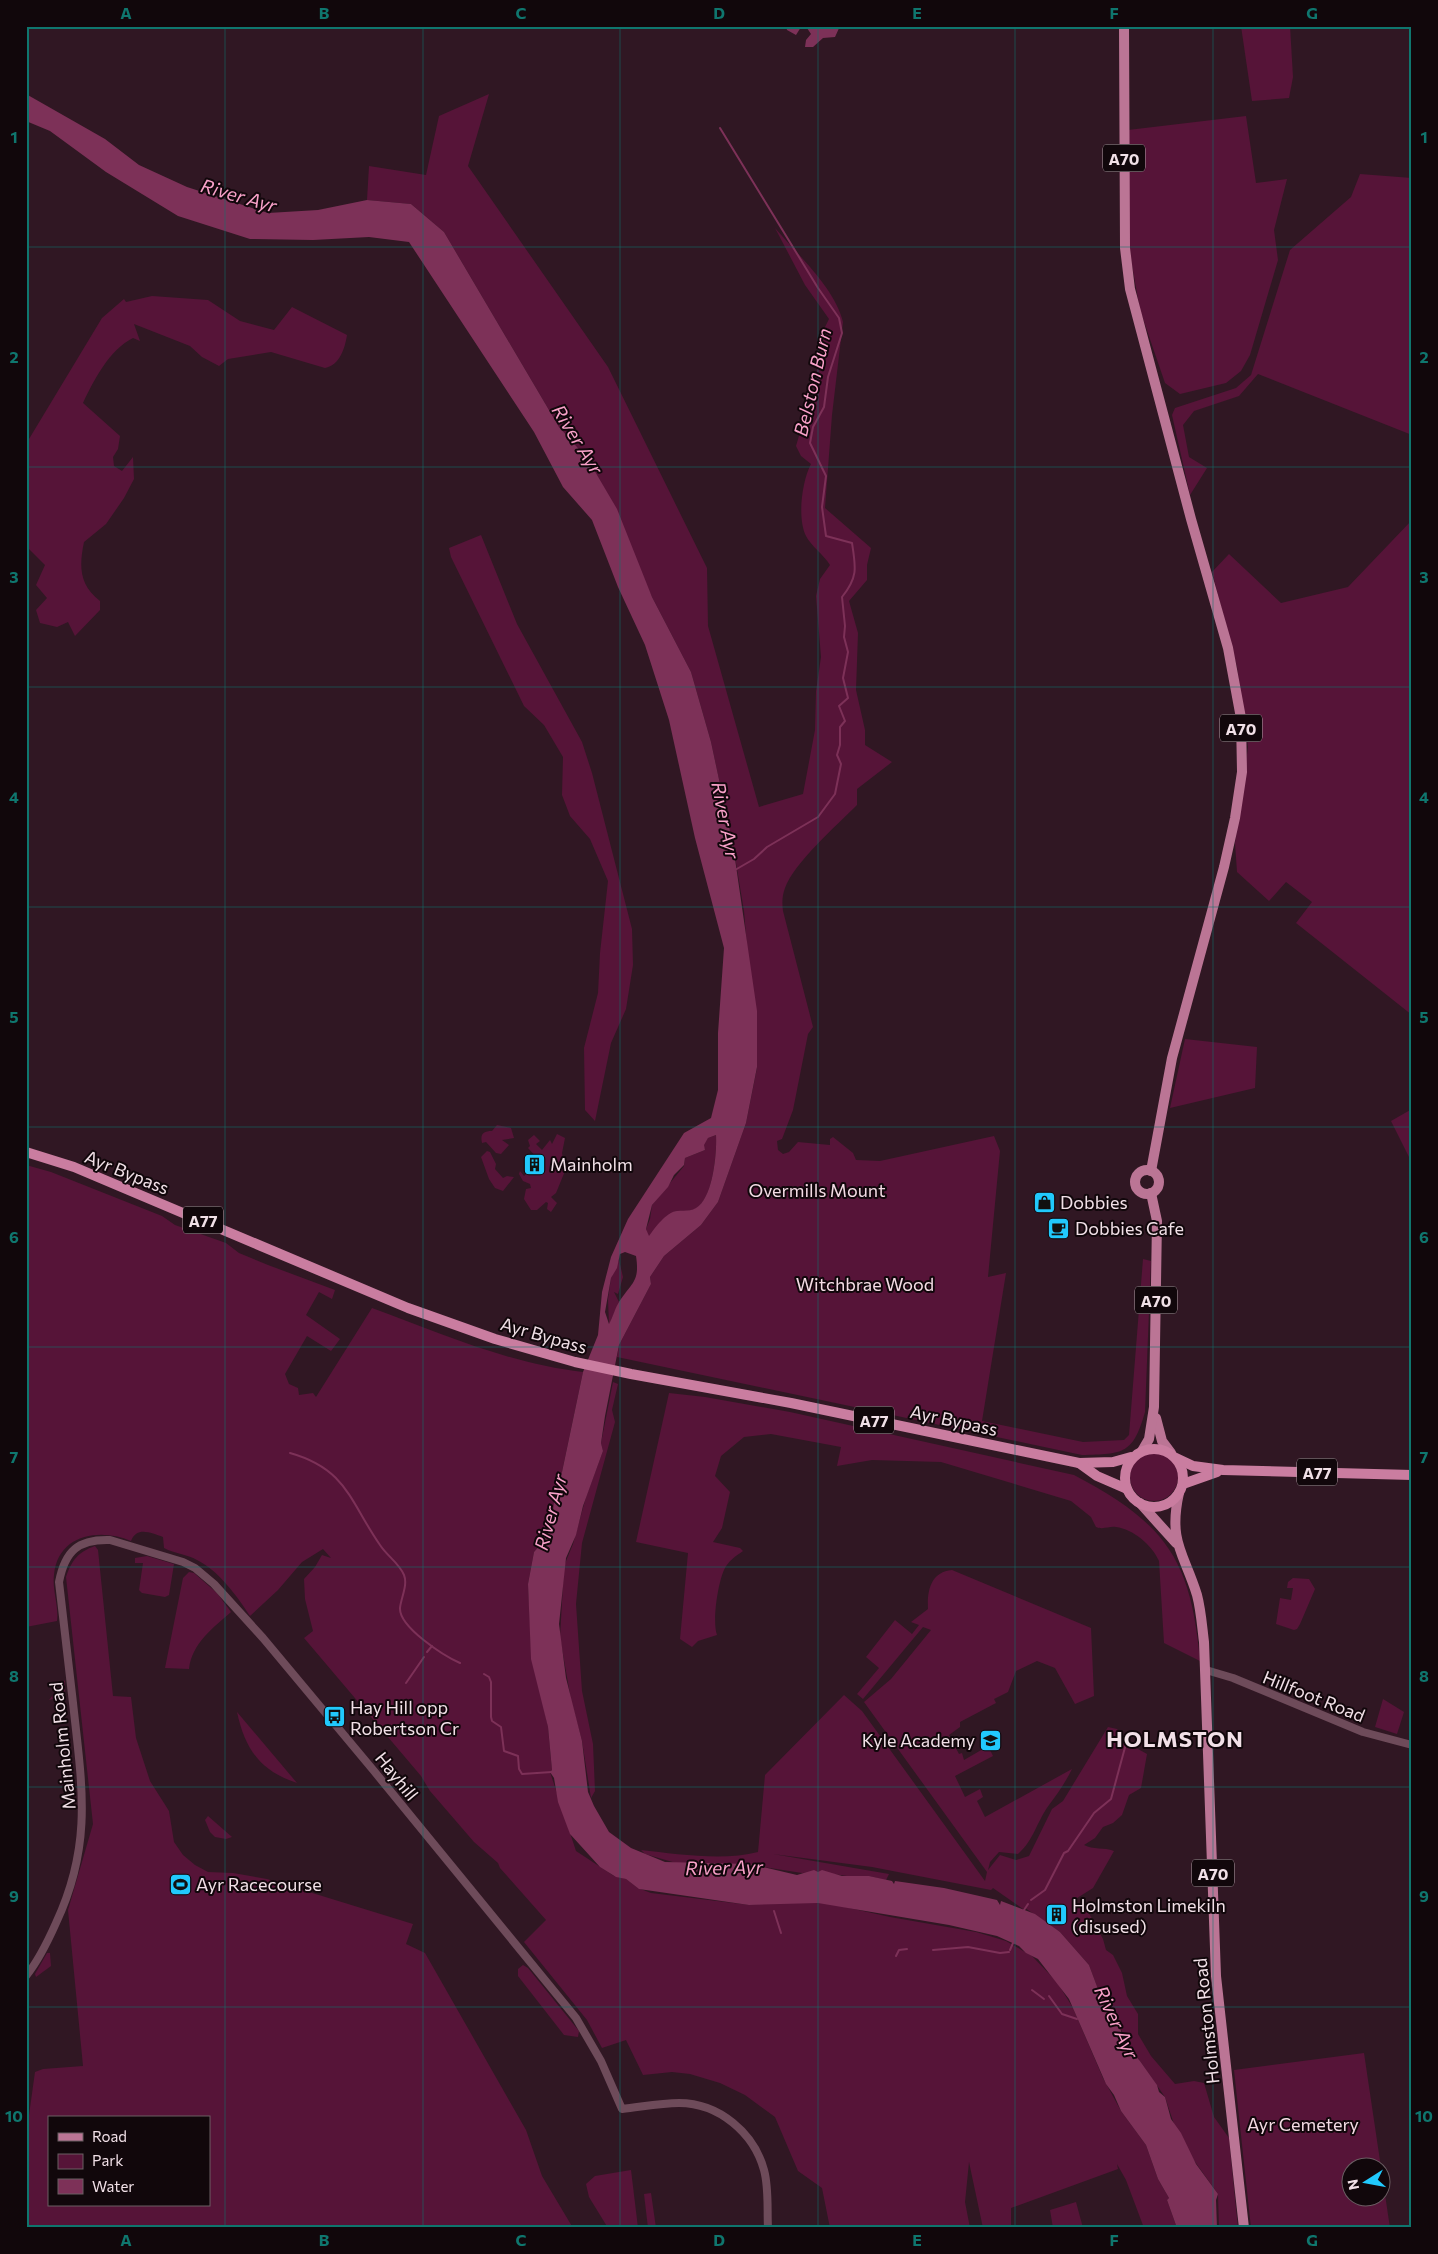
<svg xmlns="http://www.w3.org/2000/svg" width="1438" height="2254" font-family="Commissioner,sans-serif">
<rect width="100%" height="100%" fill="#301723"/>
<g fill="#561438" fill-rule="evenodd">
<polygon points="1241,26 1290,26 1293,77 1289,98 1252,101"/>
<path d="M489 94 468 166 608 367 707 568 708 626 759 807 803 794 815 730 816 691 821 657 816 596 820 579 830 565C824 555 811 546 806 536 797 518 802 481 811 464L801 456 796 446 806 412 813 400 814 380 821 355 823 331 829 319 805 285 775 228C797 254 835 288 843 322L832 415 825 508 871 548 867 565V580L849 601 858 633 856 690 865 730V745L892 762 857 789V805C837 825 794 863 785 888 782 896 782 903 783 911L813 1027 808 1034 793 1110 782 1139 777 1141 778 1150 783 1154 789 1152 798 1142 830 1145V1139L833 1137 853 1153 856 1160 880 1161 994 1136 1000 1151 988 1277 1006 1273 982 1421 1083 1442 1124 1440 1129 1435 1143 1259 1151 1261 1145 1412C1133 1454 1124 1454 1082 1455L617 1357 619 1345 651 1284 650 1277 664 1256 701 1225 718 1202 746 1123 757 1068 744 911 733 845 711 742 691 672 652 597 587 458 559 427 444 232 411 204 367 200 369 166 426 175 439 116Z"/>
<polygon points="1246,116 1256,183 1287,179 1274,230 1278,260 1250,355 1241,371 1226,383 1180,394 1165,383 1140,310 1131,260 1128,227 1128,130"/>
<polygon points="1360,174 1412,178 1412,435 1258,374 1239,396 1194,411 1183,425 1189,457 1207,468 1190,495 1172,415 1175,408 1236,388 1251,375 1290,250 1351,197"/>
<path d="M152 296 208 300 240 321 274 330 292 307 347 335C345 348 340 365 325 368L271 352 228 359 219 366 202 357 190 346 134 324 140 341 133 338C109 350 94 380 83 403L120 436 118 449 113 457 114 466 122 471 133 457 134 479 124 498 106 524 84 542C79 566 79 585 100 601V610L75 636 68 622 57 627 40 623 36 610 47 598 36 585 45 565 26 546V447L29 439 102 318 124 299 126 302Z"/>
<polygon points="1412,520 1412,1015 1296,923 1312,902 1286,882 1269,901 1237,872 1235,843 1248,747 1237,667 1212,572 1229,554 1281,603 1348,587"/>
<polygon points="481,535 517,624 582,742 592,773 632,929 633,965 626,1009 611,1043 595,1121 585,1110 584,1048 598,993 600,953 608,881 590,839 570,816 562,795 563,757 544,725 524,706 451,557 449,548"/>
<polygon points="1185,1039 1257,1047 1255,1088 1170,1108"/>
<polygon points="1412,1109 1412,1163 1391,1121"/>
<path d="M497 1125 511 1128 514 1138 502 1140 509 1145 501 1154 496 1153 486 1142 482 1143C480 1134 483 1131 492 1131Z"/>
<polygon points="557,1134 565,1138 562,1153 565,1171 556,1193 551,1197 557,1203 551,1212 547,1209 548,1203 546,1202 537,1210 531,1210 524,1199 526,1189 531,1188 530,1184 523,1181 519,1174 520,1171 524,1176 530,1170 533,1174 541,1166 537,1162 539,1160 528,1148 530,1146 528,1140 534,1135 540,1141 536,1144 542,1150 550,1140 552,1144"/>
<path d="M716 1135C717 1153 713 1200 695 1209 689 1212 682 1211 675 1211L649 1238 646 1229 650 1219 652 1205 684 1166 685 1158 705 1150 703 1145 708 1138Z"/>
<polygon points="487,1151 490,1152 496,1164 495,1169 503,1178 507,1176 514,1177 503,1191 495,1188 489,1179 481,1157"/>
<path d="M26 1165 51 1172 162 1216 175 1225 226 1243 239 1253 268 1265 335 1290 332 1299 319 1292 306 1315 340 1339 331 1351 307 1336 285 1374 289 1384 298 1388 299 1395 313 1393 316 1397 372 1308C440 1333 510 1364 583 1372L555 1505 547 1519 540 1545 534 1552 528 1584 531 1645 548 1727 552 1770 550 1772 576 1851 614 1876 626 1879 638 1888 651 1893 750 1905 809 1899 890 1917 976 1932 1006 1941 1032 1956 1057 1982 1073 2008 1103 2078 1121 2111 1146 2145 1158 2179 1169 2198 1167 2200 1177 2228H1144L1126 2180 1117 2164 1118 2169 1011 2208V2228H983L969 2162 965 2202 970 2228H830L822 2188 798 2171 775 2117 745 2095 720 2083 690 2074 672 2072 643 2075 626 2040 602 2048 587 2020 524 1942 546 1920 500 1868 498 1863 474 1842 430 1791 421 1776 304 1638 313 1631 305 1599 304 1579 315 1567 322 1555 331 1558 323 1549 302 1562 278 1590 250 1616C237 1596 219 1571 197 1560 187 1554 175 1554 164 1548L163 1537C151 1533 137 1526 131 1541 100 1528 58 1534 54 1575 52 1590 59 1606 57 1621L26 1627Z"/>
<polygon points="619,1260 623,1277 618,1294 614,1292 619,1302 609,1325 608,1299 611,1278"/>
<polygon points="613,1382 618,1384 612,1410 615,1422 582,1543 576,1604 582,1691 593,1744 595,1791 591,1798 582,1741 571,1700 560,1637 564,1566 573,1544 586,1497 603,1451 601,1443"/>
<path d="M669 1393 705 1397 790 1412 1074 1475C1165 1523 1191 1558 1200 1661L1164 1643 1159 1561C1152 1545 1133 1529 1116 1527 1109 1526 1103 1530 1096 1527L1091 1517 1071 1501 941 1462 872 1460 837 1466 841 1447 771 1434 744 1437 721 1456 715 1476 730 1492 722 1528 713 1542 740 1548 743 1551C736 1556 728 1561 724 1570 718 1583 712 1621 717 1635L698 1641 692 1647 680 1639 688 1553 636 1542Z"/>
<circle cx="1154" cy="1477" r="24"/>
<path d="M95 1546 98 1550 113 1696 131 1697 136 1738 150 1781 169 1811 174 1842 183 1855 195 1865 208 1872 233 1873 267 1879 413 1924 406 1944 425 1953 526 2130 542 2176 573 2228H26V2120L29 2115 35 2072 43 2069 83 2066 68 1910 93 1824 66 1577C72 1560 78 1552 95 1546ZM49 2118H209V2205H49Z"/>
<polygon points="147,1556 174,1564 169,1595 165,1597 142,1593 139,1590 143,1563 135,1563 135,1558"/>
<path d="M952 1570 1091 1628 1094 1696 1075 1704 1055 1668 1037 1661 1016 1671 1008 1692 994 1699 996 1703 960 1722V1727L949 1735 959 1754 962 1753 964 1760 983 1749 981 1743 985 1740 993 1756 955 1776 965 1797 980 1789 983 1797 977 1801 985 1817 1072 1769C1065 1783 1058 1793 1049 1805 1037 1821 1034 1840 1018 1854L999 1852 990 1862 988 1870 1000 1855 1016 1860 1029 1856 1052 1809 1063 1801 1108 1727 1117 1729 1129 1744 1147 1754 1141 1788 1129 1795 1122 1815 1113 1823 1103 1827 1095 1838 1084 1845C1093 1850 1104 1847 1114 1851L1093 1888 1074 1900 1079 1907 1085 1906 1103 1939 1106 1950 1113 1955 1122 1973 1127 1996 1138 2014V2034L1151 2056 1175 2084 1194 2081 1204 2083 1214 2117 1229 2138 1238 2228H1219L1218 2194 1193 2159 1174 2124 1165 2097 1140 2061 1126 2045 1119 2022 1104 2005 1089 1965 1060 1932 1025 1908 1023 1909 993 1888 991 1890 872 1867 773 1854 889 1874 886 1880 869 1876 854 1877 818 1872 802 1873 758 1866 676 1863 645 1854 641 1850C676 1854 724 1861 758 1852L765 1775 844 1695 862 1711 985 1881 987 1872 864 1702 891 1679 931 1630 923 1627 863 1699 857 1694 879 1668 866 1657 895 1620 912 1634 919 1625 911 1622 928 1609C927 1590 931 1572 952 1570Z"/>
<path d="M189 1572 194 1573 217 1593 231 1612C213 1628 192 1643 189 1669L165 1668 183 1578Z"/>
<polygon points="1293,1578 1309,1579 1315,1589 1300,1624 1297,1629 1294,1630 1276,1624 1280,1598 1291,1600 1293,1588 1287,1588 1288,1582"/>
<polygon points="65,1680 65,1696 49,1700"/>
<polygon points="1383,1699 1404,1712 1397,1734 1375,1727"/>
<path d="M237 1712 297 1783C260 1771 245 1749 237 1712Z"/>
<polygon points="208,1816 232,1837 226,1839 215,1837 210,1832 205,1820"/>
<polygon points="47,1953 50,1953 51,1966 36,1977 35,1974"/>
<polygon points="523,1965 528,1968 579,2031 578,2037 564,2035 518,1976 518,1969"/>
<path d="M1364 2053 1390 2228H1251L1234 2070ZM1350 2166H1380V2196H1350Z"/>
<polygon points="631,2170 638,2228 608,2228 589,2197 586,2184 595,2176"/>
<polygon points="651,2193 656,2228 648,2228 644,2194"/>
<polygon points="1076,2202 1083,2228 1053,2228 1050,2210"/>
</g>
<g fill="#7d3158" fill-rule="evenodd">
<polygon points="786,26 840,26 835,37 823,38 813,47 805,47 806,40 811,34 807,28 801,27 796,35 787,30"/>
<path d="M26 94 105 139 139 165 187 187 268 213 318 210 367 200 411 204 444 232 559 427 587 458 617 509 652 597 691 672 711 742 733 845 757 1011V1067L746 1123 718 1202 701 1225 664 1256 650 1277 651 1284 619 1345 605 1416 601 1443 603 1451 583 1506 576 1535 566 1558 559 1624 566 1678 582 1741 588 1792 594 1806 609 1832 631 1848 665 1862 750 1864 797 1875 814 1870 818 1872 822 1870 842 1876H869L892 1881 894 1884 895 1881 944 1888 997 1900 1000 1905 1001 1901 1035 1914 1060 1932 1089 1965 1104 2005 1116 2017 1126 2045 1140 2061 1157 2085 1159 2092 1165 2097 1171 2119 1181 2133 1196 2164 1218 2194 1216 2200 1217 2228H1177L1167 2200 1169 2198 1158 2179 1146 2145 1121 2111 1114 2095 1106 2084 1069 1999 1038 1959 1026 1953 1019 1946 997 1936 949 1925 818 1903 749 1905 639 1889 626 1879 616 1877 600 1867 570 1834 558 1802 554 1778 550 1772 552 1770 548 1727 531 1659 528 1584 534 1552 540 1545 542 1530 553 1511 556 1484 562 1472 583 1372 598 1335 602 1292 611 1257 628 1219 684 1133 711 1118 718 1090V1033L724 948 695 838 669 720 645 645 618 587 592 520 563 487 534 432 409 242 369 237 313 240 250 239 178 216 106 172 50 131 26 121ZM716 1135C717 1153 713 1198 696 1208 690 1212 684 1210 677 1211 666 1212 655 1228 649 1236L646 1229 652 1205 668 1187 674 1175 684 1165 685 1158 705 1150 704 1145 708 1138ZM625 1252 636 1256C640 1282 632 1282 619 1302 615 1308 613 1317 609 1324L605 1312 611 1278 617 1268 620 1254Z"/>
</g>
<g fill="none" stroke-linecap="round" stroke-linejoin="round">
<g stroke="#7d3158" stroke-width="2">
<path d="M720 128 818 288 839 318 842 333 828 377 824 407 813 427 810 443 826 476 822 507 826 536 852 543C856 568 858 577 842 597L845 626 844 637 848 652 843 678 848 698 839 706 845 721 840 727V745L837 755 841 764 835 794 818 817 767 847 754 859 735 870"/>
<path d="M290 1453C347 1469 350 1502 380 1545 387 1556 399 1563 404 1575 408 1585 401 1598 400 1608 399 1627 444 1656 460 1663"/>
<polyline points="427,1652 432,1646"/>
<polyline points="484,1674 489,1677 491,1682 491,1717 492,1721 501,1727 504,1751 518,1756 519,1769 522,1774 552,1772"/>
<polyline points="406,1683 424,1657"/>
<polyline points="1031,1900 1045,1890 1064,1853 1068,1851 1094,1813 1111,1799 1127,1740"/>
<polyline points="1024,1910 1028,1904"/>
<polyline points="774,1911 781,1933"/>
<polyline points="933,1950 968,1947 1000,1953 1009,1952"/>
<polyline points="1010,1950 1013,1943"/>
<polyline points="896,1956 899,1950 907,1949"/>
<polyline points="1032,1990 1044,1999"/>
<polyline points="1049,1996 1062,2014 1077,2019"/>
</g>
<g stroke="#6e4b5a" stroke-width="8">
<polyline points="1206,1670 1233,1678 1363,1732 1412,1745"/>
<path d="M26 1976C39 1960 48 1941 56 1923 93 1844 82 1786 73 1703 68 1663 64 1622 59 1582 65 1551 78 1539 110 1540L183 1562 195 1568 214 1584 263 1638 374 1771 576 2018 601 2061 622 2109C641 2107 660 2103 679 2103 719 2103 754 2133 764 2170 769 2188 767 2209 768 2228"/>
</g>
<g stroke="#bb7595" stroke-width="10">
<polyline points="1124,26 1125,248 1130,289 1191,519 1228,648 1241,718 1242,772 1235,818 1224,867 1172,1058 1151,1171"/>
<circle cx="1147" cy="1182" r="12"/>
<polyline points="1156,1418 1162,1441 1171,1453"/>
<polyline points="1142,1451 1149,1439 1154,1407 1157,1221 1151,1193"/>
<path d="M1179 1493C1168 1542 1184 1553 1197 1595 1201 1610 1202 1626 1204 1642L1216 1976 1244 2228"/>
<polyline points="1140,1503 1176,1543"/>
</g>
<g stroke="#ca7da0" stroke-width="10">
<polyline points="26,1152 74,1167 408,1308 495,1339 575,1362 631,1374 791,1403 1079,1463 1113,1462 1131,1457"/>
<circle cx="1154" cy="1478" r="29"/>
<polyline points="1176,1458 1193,1466 1223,1470 1412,1475"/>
<polyline points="1079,1463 1097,1476 1127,1489"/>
<polyline points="1183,1484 1217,1472"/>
</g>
</g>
<path fill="none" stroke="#0f766e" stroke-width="1" stroke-opacity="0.55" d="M225 26V2228M423 26V2228M620 26V2228M818 26V2228M1015 26V2228M1213 26V2228M26 247H1412M26 467H1412M26 687H1412M26 907H1412M26 1127H1412M26 1347H1412M26 1567H1412M26 1787H1412M26 2007H1412"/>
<defs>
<symbol id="building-square" viewBox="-11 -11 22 22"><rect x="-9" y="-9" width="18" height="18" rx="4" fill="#21c9fd" stroke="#11070b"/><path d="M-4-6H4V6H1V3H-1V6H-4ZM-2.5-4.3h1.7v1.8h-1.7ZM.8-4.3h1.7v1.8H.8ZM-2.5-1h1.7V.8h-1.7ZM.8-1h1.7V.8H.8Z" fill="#111"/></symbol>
<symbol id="shop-square" viewBox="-11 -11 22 22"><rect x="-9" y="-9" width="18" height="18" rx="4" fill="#21c9fd" stroke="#11070b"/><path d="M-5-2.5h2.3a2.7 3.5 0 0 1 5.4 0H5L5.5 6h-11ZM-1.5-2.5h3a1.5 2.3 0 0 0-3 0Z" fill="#111"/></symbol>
<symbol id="cafe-square" viewBox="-11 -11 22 22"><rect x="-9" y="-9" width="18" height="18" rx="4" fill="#21c9fd" stroke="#11070b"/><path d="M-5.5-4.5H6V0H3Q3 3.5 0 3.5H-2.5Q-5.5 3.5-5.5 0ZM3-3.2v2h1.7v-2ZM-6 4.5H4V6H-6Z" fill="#111"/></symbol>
<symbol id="bus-square" viewBox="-11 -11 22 22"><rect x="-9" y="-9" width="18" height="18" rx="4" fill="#21c9fd" stroke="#11070b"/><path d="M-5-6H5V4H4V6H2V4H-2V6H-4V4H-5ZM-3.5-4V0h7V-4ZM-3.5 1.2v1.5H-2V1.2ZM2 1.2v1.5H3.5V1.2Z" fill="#111"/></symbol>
<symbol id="school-square" viewBox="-11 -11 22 22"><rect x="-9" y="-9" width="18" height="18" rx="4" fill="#21c9fd" stroke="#11070b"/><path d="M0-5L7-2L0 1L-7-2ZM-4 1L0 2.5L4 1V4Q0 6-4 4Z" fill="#111"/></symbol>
<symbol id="stadium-square" viewBox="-11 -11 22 22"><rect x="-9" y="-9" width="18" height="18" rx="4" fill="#21c9fd" stroke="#11070b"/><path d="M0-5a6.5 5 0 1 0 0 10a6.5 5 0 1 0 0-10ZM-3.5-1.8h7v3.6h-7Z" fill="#111"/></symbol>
</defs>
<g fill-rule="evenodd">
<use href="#building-square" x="522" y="1152" width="25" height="25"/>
<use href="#shop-square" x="1032" y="1190" width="25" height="25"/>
<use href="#cafe-square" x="1046" y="1216" width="25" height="25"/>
<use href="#bus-square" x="322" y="1704" width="25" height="25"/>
<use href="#school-square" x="978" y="1728" width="25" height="25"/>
<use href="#stadium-square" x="168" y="1872" width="25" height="25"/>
<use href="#building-square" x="1044" y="1902" width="25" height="25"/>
</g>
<g text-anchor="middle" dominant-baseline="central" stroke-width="4" stroke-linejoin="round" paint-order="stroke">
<g fill="#11070b" stroke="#ae9fa5" stroke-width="1">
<rect x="1103" y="144.5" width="42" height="27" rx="4"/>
<rect x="1220" y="714.5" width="42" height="27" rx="4"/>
<rect x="183" y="1206.5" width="40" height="27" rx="4"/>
<rect x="1135" y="1286.5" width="42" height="27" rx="4"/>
<rect x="854" y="1406.5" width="40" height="27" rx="4"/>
<rect x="1297" y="1458.5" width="40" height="27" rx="4"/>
<rect x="1192" y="1859.5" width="42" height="27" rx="4"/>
</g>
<g font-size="16" font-weight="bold" fill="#f1e0e7">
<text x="1124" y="158">A70</text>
<text x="1241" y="728">A70</text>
<text x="203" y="1220">A77</text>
<text x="1156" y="1300">A70</text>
<text x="874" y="1420">A77</text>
<text x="1317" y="1472">A77</text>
<text x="1213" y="1873">A70</text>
</g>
<g font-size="18" fill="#f1e0e7" stroke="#11070b" text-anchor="start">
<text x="550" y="1164">Mainholm</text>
<text x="1060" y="1202">Dobbies</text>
<text x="1075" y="1228">Dobbies Cafe</text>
<text x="350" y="1707">Hay Hill opp<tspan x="350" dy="21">Robertson Cr</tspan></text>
<text x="975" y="1740" text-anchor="end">Kyle Academy</text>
<text x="196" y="1884">Ayr Racecourse</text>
<text x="1072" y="1905">Holmston Limekiln<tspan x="1072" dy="21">(disused)</tspan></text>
</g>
<g font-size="18" fill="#f1e0e7" stroke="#11070b">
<text transform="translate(127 1172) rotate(22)">Ayr Bypass</text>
<text transform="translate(544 1335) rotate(16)">Ayr Bypass</text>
<text transform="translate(954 1420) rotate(12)">Ayr Bypass</text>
<text transform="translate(1314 1696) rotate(22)">Hillfoot Road</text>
<text transform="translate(62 1746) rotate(-96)">Mainholm Road</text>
<text transform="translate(397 1776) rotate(51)">Hayhill</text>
<text transform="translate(1206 2021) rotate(-96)">Holmston Road</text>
</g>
<g font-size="18" fill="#f4dce5" stroke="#11070b">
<text x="817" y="1190">Overmills Mount</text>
<text x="865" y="1284">Witchbrae Wood</text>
<text x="1303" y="2124">Ayr Cemetery</text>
</g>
<g font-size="19" font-style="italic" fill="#f9a1c9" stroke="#11070b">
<text transform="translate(239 195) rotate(16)">River Ayr</text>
<text transform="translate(812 382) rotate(-77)">Belston Burn</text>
<text transform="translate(578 439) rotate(58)">River Ayr</text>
<text transform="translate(726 820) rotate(79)">River Ayr</text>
<text transform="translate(550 1512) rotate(-75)">River Ayr</text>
<text transform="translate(724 1867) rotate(-1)">River Ayr</text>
<text transform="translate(1117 2022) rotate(65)">River Ayr</text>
</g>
<g font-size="22" font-weight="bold" letter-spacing="1" fill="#f1e0e7" stroke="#11070b">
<text x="1175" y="1738">HOLMSTON</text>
</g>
</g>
<rect width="1438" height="2254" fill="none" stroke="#11070b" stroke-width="55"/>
<rect x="48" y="2116" width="162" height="90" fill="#11070b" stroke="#6b5e63"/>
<rect x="58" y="2133" width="25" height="8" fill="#bb7595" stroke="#6b5e63"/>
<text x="92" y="2142" font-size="15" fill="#f1e0e7">Road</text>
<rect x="58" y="2154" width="25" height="15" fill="#561438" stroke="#6b5e63"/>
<text x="92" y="2166" font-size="15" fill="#f1e0e7">Park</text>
<rect x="58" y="2179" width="25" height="15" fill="#7d3158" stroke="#6b5e63"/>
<text x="92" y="2192" font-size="15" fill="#f1e0e7">Water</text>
<g transform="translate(1366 2182) rotate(259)"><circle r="24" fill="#11070b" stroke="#6b5e63"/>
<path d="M0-4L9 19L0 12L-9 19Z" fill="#21c9fd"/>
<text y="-8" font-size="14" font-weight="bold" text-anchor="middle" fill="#f1e0e7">N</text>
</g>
<rect x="28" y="28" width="1382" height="2198" fill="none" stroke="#0f766e" stroke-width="2"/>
<g font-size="16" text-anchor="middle" font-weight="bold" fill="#0f766e">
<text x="126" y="19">A</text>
<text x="324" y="19">B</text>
<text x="521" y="19">C</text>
<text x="719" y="19">D</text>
<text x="917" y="19">E</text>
<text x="1114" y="19">F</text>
<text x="1312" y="19">G</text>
<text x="14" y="143">1</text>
<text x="1424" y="143">1</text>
<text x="14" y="363">2</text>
<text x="1424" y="363">2</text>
<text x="14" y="583">3</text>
<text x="1424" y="583">3</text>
<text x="14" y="803">4</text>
<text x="1424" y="803">4</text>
<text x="14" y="1023">5</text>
<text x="1424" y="1023">5</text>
<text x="14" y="1243">6</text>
<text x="1424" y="1243">6</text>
<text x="14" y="1463">7</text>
<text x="1424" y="1463">7</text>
<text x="14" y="1682">8</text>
<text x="1424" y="1682">8</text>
<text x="14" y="1902">9</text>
<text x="1424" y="1902">9</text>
<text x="14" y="2122">10</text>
<text x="1424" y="2122">10</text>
<text x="126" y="2246">A</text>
<text x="324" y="2246">B</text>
<text x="521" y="2246">C</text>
<text x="719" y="2246">D</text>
<text x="917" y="2246">E</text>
<text x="1114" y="2246">F</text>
<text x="1312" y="2246">G</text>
</g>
</svg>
